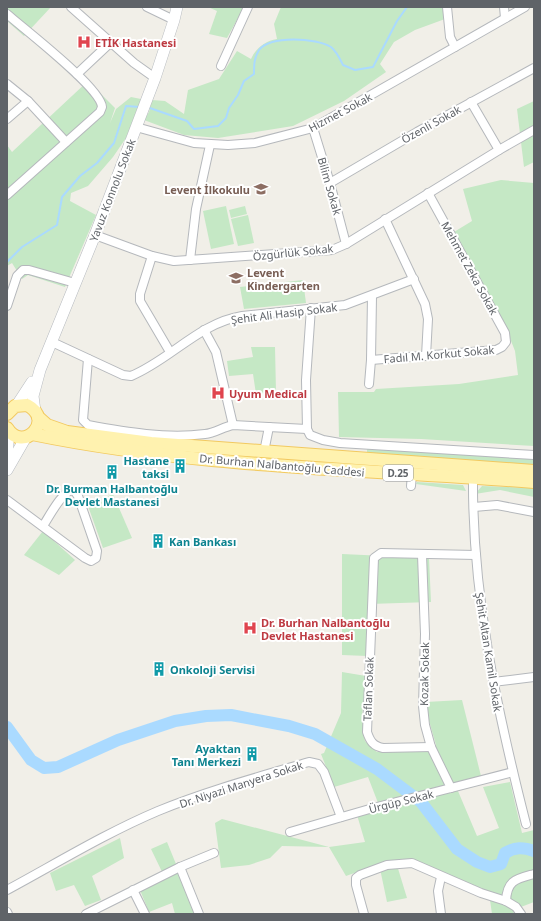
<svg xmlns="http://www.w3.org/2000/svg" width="541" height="921" font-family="'Noto Sans',sans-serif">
<rect width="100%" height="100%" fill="#f1efe8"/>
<g fill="#c5e8c5">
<polygon points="7,7 51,7 24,36 7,21"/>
<polygon points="208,7 244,7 227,38 209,34 217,11"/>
<path d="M281 7H443L445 19 415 30 394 42 380 64 386 72 344 101 293 126 218 138 184 135 144 120 149 112 152 100 165 101 184 114 188 90 219 79 237 51 251 59C256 48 265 41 277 39L274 24Z"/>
<polygon points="88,81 115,108 110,123 116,109 131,97 141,99 126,138 113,157 88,186 71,193 70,201 96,215 65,287 28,275 22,279 12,263 7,266 7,145 12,152"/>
<polygon points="534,101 534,162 524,167 517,109"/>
<polygon points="501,180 534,183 534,446 421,439 339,437 338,392 374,392 376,389 459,384 518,375 515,351 504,323 454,232 472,221 463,189"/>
<polygon points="226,206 234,244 211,249 203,211"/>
<polygon points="245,206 247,214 231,218 229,210"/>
<polygon points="248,215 254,243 238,246 231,219"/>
<polygon points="303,280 306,303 244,309 240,287"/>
<polygon points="251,347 275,347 276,392 256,394 253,374 229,376 227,361 253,357"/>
<polygon points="367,449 534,458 534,467 367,456"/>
<polygon points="417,482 463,485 466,491 416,484"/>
<polygon points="482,486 534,488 534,497 500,490 475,494"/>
<polygon points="113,494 132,538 103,548 88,506"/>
<polygon points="43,531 75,560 59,575 24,555"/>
<polygon points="342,554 429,558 431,602 369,604 367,656 342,655"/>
<polygon points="342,672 366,676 362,717 365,741 377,752 436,745 428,717 426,702 462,700 481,776 455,784 477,836 499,828 483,787 510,782 522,833 534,830 534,902 513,910 514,914 492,914 489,893 396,862 407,898 387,902 379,864 346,876 329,847 282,846 270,858 249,865 221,868 215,823 222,819 329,847 365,842 357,815 380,808 368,777 334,787 321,754 324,753 341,713"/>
<polygon points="120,838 124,858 92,876 101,900 85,906 74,885 56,891 50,873"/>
<polygon points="167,842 196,913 175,914 172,903 149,912 140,890 165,878 151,849"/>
</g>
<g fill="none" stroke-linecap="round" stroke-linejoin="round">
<g stroke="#aadaff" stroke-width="2">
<path d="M147 107 187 121 194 129 218 126 226 118 229 108 238 95 244 81 254 74C254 65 254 58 259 50 271 35 316 38 331 47 337 52 340 59 343 65L355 70 373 67 397 21 407 7"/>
<polyline points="7,262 22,247 57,225 62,197 80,176 97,163 114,143 126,106 140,107"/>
</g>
<path stroke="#aadaff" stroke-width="12" d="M7 727 31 760 44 768 58 767 118 740 175 721 206 716 231 715 289 726 315 734 377 769 421 802 457 849 477 862 490 867 501 864 505 853C515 847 523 847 534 851"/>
<defs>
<g id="street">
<polyline points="71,7 134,63 155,78"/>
<polyline points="147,7 174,20"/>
<polyline points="447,7 450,37 455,47"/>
<polyline points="504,7 505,18"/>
<path d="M7 14C24 29 101 88 102 107L100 112 7 195"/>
<polyline points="221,66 248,7"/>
<polyline points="77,74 110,43"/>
<polyline points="7,84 28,101 66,142"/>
<polyline points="471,102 499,150"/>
<polyline points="7,119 28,101"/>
<polyline points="136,127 194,143 228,145 255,143 313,128 525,7"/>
<polyline points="313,128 330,183 346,244"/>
<polyline points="330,183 417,132 534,68"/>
<polyline points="385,219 425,304 428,319 426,356"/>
<polyline points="95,235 152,256 174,261 332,250 346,244 499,150 534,130"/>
<polyline points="152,256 140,294 140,301 170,352"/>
<polyline points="190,260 196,209 210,145"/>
<polyline points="7,306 17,276 23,270 29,270 75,283"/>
<polyline points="311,308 306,380 307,429 310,435 323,440 340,443 534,455"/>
<polyline points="204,330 216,352 233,425"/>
<path d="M52 342 123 375 131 376C170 360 199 323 242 316L345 305 414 279"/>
<path d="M88 359 83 420 88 425C126 432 166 439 205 434 215 433 223 427 233 425L307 429"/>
<polyline points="371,360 496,350 502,347 506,342 505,333 428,193"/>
<polyline points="369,384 371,360 372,296"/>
<polyline points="264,452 269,427"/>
<path d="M473 477C472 596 497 710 526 824"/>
<polyline points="411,486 412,474"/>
<path d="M7 500 85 558 91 561 96 558 97 551 78 496 74 490C63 489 49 517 43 526"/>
<polyline points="474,507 497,505 534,512"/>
<polyline points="422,555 425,634 423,706 425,725 431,747 451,788"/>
<polyline points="493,682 534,677"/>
<path d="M431 747 383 748C373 746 370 741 367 732L374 558 381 553 476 555"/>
<polyline points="290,832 373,808 513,772"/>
<polyline points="180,867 199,914"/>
<path d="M7 890C57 863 106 833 158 811 207 791 258 777 309 762L318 764 324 772 341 817"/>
<polyline points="133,890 145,914"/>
<path d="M506 901C507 880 516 879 534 874"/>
<polyline points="7,912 8,914"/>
<polyline points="86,914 180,867 214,853"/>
<polyline points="364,914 356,885 356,878 360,875 387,865 412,863 481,893 506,901 516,907 521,914"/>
<polyline points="441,914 438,891 441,877"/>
</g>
<g id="secondary">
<polyline points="17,405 32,382"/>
<polyline points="35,411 33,396 40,370 95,235 155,78 174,20 177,7"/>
<polyline points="7,455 9,431"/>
<polyline points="7,470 26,437"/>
</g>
<g id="primary">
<path d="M7 414 15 406 27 405C56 420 23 454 7 428"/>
<polyline points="38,417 47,425 67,432 151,443 534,471"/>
<path d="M32 434C197 468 367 469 534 482"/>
</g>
</defs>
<use href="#street" stroke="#b5b8bc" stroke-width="10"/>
<use href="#secondary" stroke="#b6babf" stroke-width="12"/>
<use href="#primary" stroke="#f2c960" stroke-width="14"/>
<use href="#street" stroke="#fff" stroke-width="8"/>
<use href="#secondary" stroke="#fff" stroke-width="11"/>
<use href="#primary" stroke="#fff2af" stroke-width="12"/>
</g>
<defs>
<symbol id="hospital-bare" viewBox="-9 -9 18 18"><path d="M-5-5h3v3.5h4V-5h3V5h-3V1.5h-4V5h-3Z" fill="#e0444e" stroke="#fff" stroke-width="2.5" paint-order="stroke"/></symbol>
<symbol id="school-bare" viewBox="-9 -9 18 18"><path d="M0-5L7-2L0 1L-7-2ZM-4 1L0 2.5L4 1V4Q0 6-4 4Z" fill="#8d6e63" stroke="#fff" stroke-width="2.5" paint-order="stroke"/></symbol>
<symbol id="building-bare" viewBox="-9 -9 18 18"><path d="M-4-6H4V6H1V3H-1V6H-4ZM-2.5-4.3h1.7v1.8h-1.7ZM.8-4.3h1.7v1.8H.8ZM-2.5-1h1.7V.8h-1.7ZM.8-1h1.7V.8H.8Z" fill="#0f9aa8" stroke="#fff" stroke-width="2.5" paint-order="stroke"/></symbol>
</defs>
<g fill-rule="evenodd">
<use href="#hospital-bare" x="74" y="32" width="20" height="20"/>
<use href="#school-bare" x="251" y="179" width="20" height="20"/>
<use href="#school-bare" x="226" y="268" width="20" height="20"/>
<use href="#hospital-bare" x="208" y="383" width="20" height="20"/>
<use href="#building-bare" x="170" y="456" width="20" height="20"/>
<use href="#building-bare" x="102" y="462" width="20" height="20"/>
<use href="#building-bare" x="148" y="531" width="20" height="20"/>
<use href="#hospital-bare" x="240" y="618" width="20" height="20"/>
<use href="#building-bare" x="149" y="659" width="20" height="20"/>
<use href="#building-bare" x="242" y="744" width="20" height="20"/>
</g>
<g text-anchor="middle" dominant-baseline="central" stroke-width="4" stroke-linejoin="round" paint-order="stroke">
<rect fill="#fff" stroke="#8f9295" stroke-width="1" x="383" y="465" width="30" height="16" rx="3"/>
<g font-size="10" font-weight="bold" fill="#5f6368">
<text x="398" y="473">D.25</text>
</g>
<g font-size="11" font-weight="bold" fill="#be3a42" stroke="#fff" text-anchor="start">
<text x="95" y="42">ETİK Hastanesi</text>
<text x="229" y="393">Uyum Medical</text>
<text x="261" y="622">Dr. Burhan Nalbantoğlu<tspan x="261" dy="13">Devlet Hastanesi</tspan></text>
</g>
<g font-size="11" fill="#5f6368" stroke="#fff">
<text transform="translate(340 112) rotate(-28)">Hizmet Sokak</text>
<text transform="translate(431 124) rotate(-29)">Özenli Sokak</text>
<text transform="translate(330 186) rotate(74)">Bilim Sokak</text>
<text transform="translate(112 190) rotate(-69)">Yavuz Konnolu Sokak</text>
<text transform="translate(293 252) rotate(-6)">Özgürlük Sokak</text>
<text transform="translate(470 268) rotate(61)">Mehmet Zeka Sokak</text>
<text transform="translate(284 313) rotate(-7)">Şehit Ali Hasip Sokak</text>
<text transform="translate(439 354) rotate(-5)">Fadıl M. Korkut Sokak</text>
<text transform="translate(282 465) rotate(5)">Dr. Burhan Nalbantoğlu Caddesi</text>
<text transform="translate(489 652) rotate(81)">Şehit Altan Kamil Sokak</text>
<text transform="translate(424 674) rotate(-89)">Kozak Sokak</text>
<text transform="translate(368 689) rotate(-88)">Taflan Sokak</text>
<text transform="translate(241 784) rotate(-18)">Dr. Niyazi Manyera Sokak</text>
<text transform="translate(401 801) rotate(-14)">Ürgüp Sokak</text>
</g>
<g font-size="11" font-weight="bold" fill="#785e54" stroke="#fff" text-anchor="end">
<text x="250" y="189">Levent İlkokulu</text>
<text x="247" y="272" text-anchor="start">Levent<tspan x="247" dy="13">Kindergarten</tspan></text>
</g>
<g font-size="11" font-weight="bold" fill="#0d838f" stroke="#fff" text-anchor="end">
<text x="169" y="460">Hastane<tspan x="169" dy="13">taksi</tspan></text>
<text x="112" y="488" text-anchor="middle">Dr. Burman Halbantoğlu<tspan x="112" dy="13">Devlet Mastanesi</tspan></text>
<text x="169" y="541" text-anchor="start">Kan Bankası</text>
<text x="170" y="669" text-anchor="start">Onkoloji Servisi</text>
<text x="241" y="748">Ayaktan<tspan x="241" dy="13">Tanı Merkezi</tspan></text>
</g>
</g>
<rect width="541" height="921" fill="none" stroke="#5f6368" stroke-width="16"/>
</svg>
